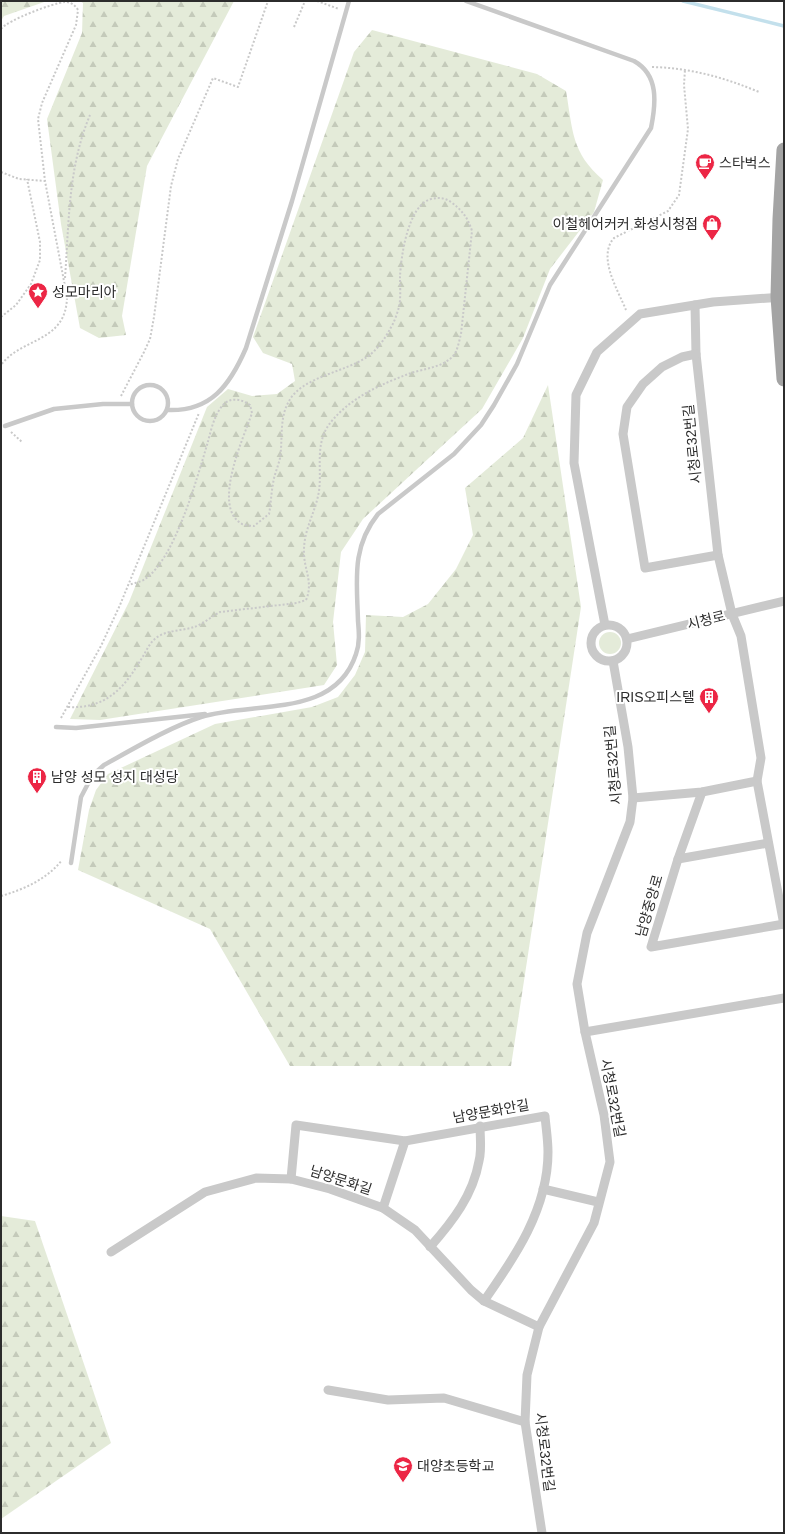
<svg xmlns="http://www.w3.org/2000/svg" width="785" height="1534" font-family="Helvetica,'Noto Sans KR',sans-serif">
<defs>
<pattern id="forest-firs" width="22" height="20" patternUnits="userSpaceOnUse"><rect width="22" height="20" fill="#e4ebd9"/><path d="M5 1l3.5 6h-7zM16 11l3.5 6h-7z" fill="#c4caba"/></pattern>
</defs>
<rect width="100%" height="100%" fill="#fff"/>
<circle fill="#e4ebd9" cx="610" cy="643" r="11"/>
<g fill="url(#forest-firs)">
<polygon points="1,1 47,1 4,16 1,21"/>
<polygon points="80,1 234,1 147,166 122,316 126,335 99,338 80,328 61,224 47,119 82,33 83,3"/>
<path d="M372 30 537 74 566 91C573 131 571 152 603 180L594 212 550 269 523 338 482 409 363 519 341 552 333 622 337 665 324 685 100 720 70 719 129 602 207 407 228 389 252 396 277 394 295 381 292 364 263 353 253 337 354 52Z"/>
<polygon points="548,385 581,607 511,1066 290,1066 210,929 78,870 89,810 96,790 108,774 215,724 312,707 338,697 355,675 365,652 366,615 403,617 428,604 456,569 473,535 465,488 523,438"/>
<polygon points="1,1216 35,1221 111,1443 1,1519"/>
</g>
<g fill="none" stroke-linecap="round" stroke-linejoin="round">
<polyline stroke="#c3e0ec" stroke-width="3.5" points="683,1 784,26"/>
<g stroke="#c9c9c9" stroke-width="2" stroke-dasharray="2 2" stroke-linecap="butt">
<polyline points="317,1 339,9"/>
<polyline points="294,27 305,1"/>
<path d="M1 29C8 20 53 3 65 2 71 2 75 5 78 10L76 25 42 103 38 119 45 181 67 297C66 343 22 337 1 365"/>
<path d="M652 67C690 68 723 77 759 92"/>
<polyline points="1,172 19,179 45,181"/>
<path d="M65 278C69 223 68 167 90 115"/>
<path d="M626 310C618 290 597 257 614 238L668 211 679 195 688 129 684 85 685 69"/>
<polyline points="1,317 16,305 31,284 40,260 40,242 27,179"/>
<polyline points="121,396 144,352 150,339 154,317 171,186 178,159 213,78 238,87 268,1"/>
<polyline points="11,432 22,442"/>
<path d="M68 707C104 709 123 690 140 661 145 654 149 643 156 638 166 630 182 631 194 627 202 625 212 616 220 612L297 603 306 600C314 582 303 568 304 550 304 529 316 511 319 491 322 470 315 446 328 426 347 399 381 384 411 373 424 369 443 367 453 356 458 350 459 341 461 334L472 231C468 218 462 210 451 202 445 198 439 197 431 199 408 205 401 256 400 277 400 286 401 298 399 307 397 314 394 323 390 329 385 339 376 351 367 357 345 372 302 377 289 401 279 418 283 439 280 458 278 467 274 475 273 484 271 494 271 504 269 514L254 526C251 526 246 525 242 524 211 507 244 437 252 413L250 405C243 400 233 397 225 403 214 413 211 431 207 445 197 478 175 559 145 579 141 582 134 583 129 585"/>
<polyline points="61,718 101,646 120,605 199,413"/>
<path d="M1 896C25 889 47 879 62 860"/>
</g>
<g stroke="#c9c9c9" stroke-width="4.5">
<circle cx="150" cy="403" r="18"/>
<path d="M167 410C211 412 230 385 246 348L292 201 349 1"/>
<polyline points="5,426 54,409 103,404 132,404"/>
<polyline points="56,727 76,728 205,714"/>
<path d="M71 863 81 797 92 776 104 765C133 749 170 727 201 717 253 701 335 719 356 654 360 643 359 632 358 621 357 581 351 548 378 514L454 454 481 425 494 405 517 364 550 285 651 128C656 103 659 75 634 61L466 1"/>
</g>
<g stroke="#c9c9c9" stroke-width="9">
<polyline points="695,305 696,354 718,555 732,614 741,636 761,758 757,781 784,925"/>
<polyline points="696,354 682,357 662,367 643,384 627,407 623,434 645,568 718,555"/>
<polyline points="605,625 574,463 576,395 597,352 640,314 713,302 783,297"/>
<circle cx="609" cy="643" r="18"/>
<polyline points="627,639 784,601"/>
<polyline points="702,792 678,859 651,947 784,924"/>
<polyline points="633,798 702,792 757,781"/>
<polyline points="678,859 768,843"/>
<polyline points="585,1032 784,998"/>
<path d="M291 1179 296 1125 405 1141 545 1116C546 1128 548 1140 548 1152 548 1209 515 1257 484 1301"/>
<polyline points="543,1189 598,1202"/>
<polyline points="383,1208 405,1141"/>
<path d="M430 1247C453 1221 473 1195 479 1161 482 1150 480 1137 480 1126"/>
<polyline points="111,1252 205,1192 256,1178 291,1179 330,1189 383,1208 415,1230 471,1290 484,1301 539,1327"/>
<polyline points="328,1390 388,1400 444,1398 525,1422"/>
<polyline points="542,1533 525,1422 527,1375 539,1327 594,1223 610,1162 604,1115 585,1032 577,984 587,933 630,822 633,798 628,747 613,661"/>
</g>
<polyline stroke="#a4a4a4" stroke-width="15" points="784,150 780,219 778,297 784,379"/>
</g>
<defs>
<symbol id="cafe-pin" viewBox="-11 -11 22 30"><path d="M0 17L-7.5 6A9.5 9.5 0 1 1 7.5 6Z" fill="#ec2645" stroke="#fff"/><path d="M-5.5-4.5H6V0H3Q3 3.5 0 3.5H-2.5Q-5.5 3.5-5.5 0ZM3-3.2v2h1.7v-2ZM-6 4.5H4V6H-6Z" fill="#fff"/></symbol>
<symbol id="shop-pin" viewBox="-11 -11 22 30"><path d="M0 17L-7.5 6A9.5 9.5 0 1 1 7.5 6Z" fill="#ec2645" stroke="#fff"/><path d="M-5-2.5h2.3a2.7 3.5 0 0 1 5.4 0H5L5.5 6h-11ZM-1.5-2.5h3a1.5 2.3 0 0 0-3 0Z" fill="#fff"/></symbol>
<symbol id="sight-pin" viewBox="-11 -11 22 30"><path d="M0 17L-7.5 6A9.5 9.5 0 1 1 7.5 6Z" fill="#ec2645" stroke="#fff"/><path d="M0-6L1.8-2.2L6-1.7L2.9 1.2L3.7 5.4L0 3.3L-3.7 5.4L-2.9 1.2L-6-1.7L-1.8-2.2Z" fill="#fff"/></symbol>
<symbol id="building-pin" viewBox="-11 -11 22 30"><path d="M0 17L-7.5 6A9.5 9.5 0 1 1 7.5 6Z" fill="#ec2645" stroke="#fff"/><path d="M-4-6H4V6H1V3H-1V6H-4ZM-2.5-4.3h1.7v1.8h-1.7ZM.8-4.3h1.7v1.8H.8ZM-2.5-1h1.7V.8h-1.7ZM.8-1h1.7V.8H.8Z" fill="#fff"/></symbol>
<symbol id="school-pin" viewBox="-11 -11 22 30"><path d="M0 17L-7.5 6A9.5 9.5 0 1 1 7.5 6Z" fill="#ec2645" stroke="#fff"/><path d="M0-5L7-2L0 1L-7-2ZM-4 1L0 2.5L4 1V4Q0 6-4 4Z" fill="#fff"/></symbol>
</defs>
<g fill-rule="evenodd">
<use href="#cafe-pin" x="694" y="152" width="22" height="30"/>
<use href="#shop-pin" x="701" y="213" width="22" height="30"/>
<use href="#sight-pin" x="27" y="281" width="22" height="30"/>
<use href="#building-pin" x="698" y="686" width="22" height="30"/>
<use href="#building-pin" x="26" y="766" width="22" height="30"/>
<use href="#school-pin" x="392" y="1455" width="22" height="30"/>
</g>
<g text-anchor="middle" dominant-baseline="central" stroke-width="4" stroke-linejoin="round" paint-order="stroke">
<g font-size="14" fill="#2c2c2c" stroke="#fff" text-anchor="start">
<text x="719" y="163">스타벅스</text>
<text x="698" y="224" text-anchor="end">이철헤어커커 화성시청점</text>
<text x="52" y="292">성모마리아</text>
<text x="695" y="697" text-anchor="end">IRIS오피스텔</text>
<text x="51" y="777">남양 성모 성지 대성당</text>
<text x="417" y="1466">대양초등학교</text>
</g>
<g font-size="14" fill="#2c2c2c" stroke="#fff">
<text transform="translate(692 444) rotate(-96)">시청로32번길</text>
<text transform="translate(706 620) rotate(-14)">시청로</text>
<text transform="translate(613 765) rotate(-95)">시청로32번길</text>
<text transform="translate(649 906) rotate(-74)">남양중앙로</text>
<text transform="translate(613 1098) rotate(79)">시청로32번길</text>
<text transform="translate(491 1111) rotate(-10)">남양문화안길</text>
<text transform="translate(341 1180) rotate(18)">남양문화길</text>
<text transform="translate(545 1452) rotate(83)">시청로32번길</text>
</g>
</g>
<rect width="785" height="1534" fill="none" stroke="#2c2c2c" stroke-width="4"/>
</svg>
